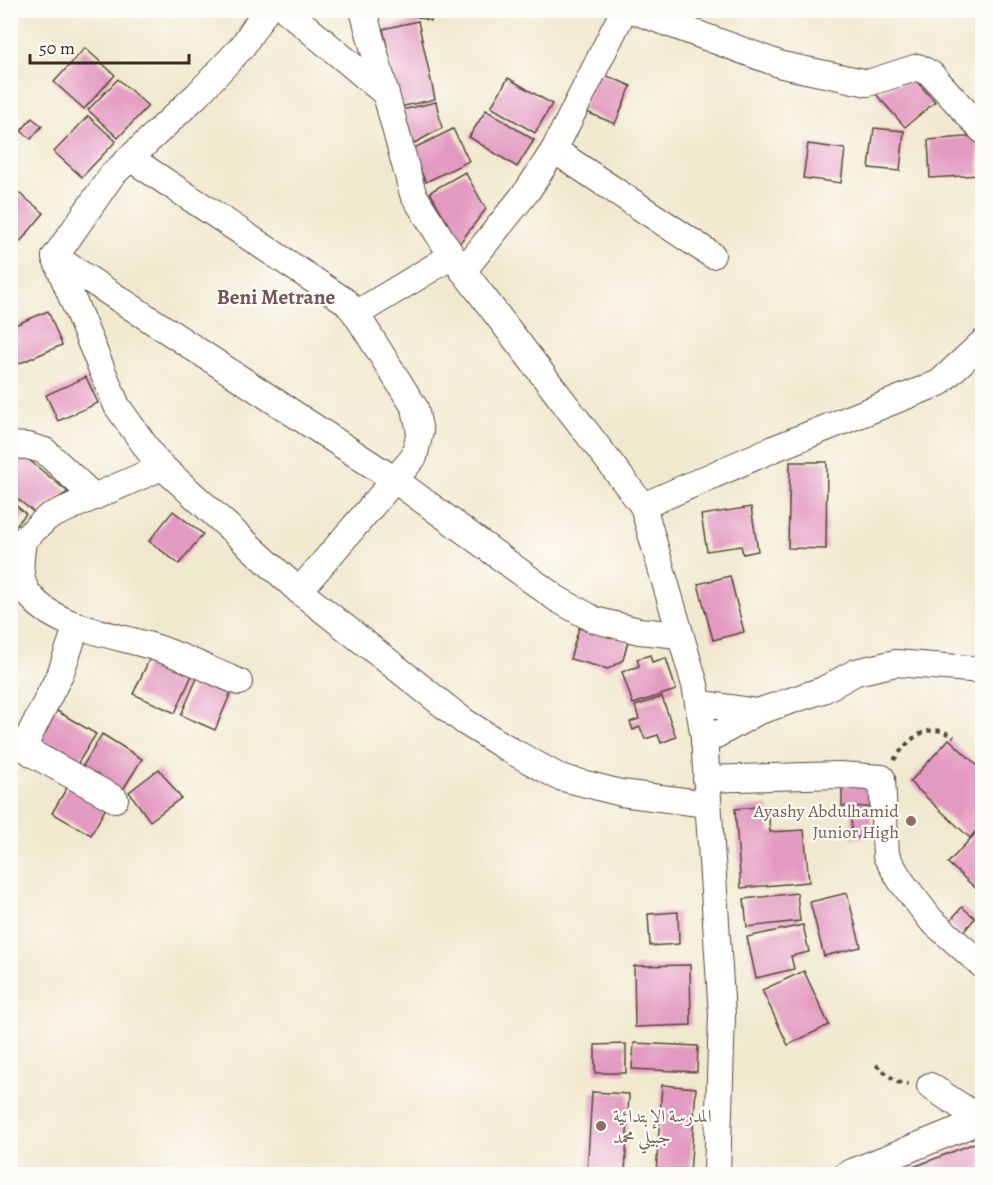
<svg xmlns="http://www.w3.org/2000/svg" width="993" height="1185" font-family="Alegreya,Amiri,serif">
<rect width="100%" height="100%" fill="#fdfcf7"/>
<filter id="ink" filterUnits="userSpaceOnUse"><feTurbulence type="fractalNoise" baseFrequency=".0167" numOctaves="2"/><feDisplacementMap in="SourceGraphic" scale="12" xChannelSelector="R" yChannelSelector="G"/><feConvolveMatrix kernelMatrix="1 2 1 2 8 2 1 2 1" color-interpolation-filters="sRGB"/></filter>
<filter id="wash" filterUnits="userSpaceOnUse"><feTurbulence type="fractalNoise" baseFrequency=".008" numOctaves="4" result="noise"/><feDisplacementMap in="SourceGraphic" scale="24" xChannelSelector="R" yChannelSelector="G"/><feGaussianBlur stdDeviation="1.35" result="paint"/><feColorMatrix in="noise" values="0 0 0 0 0 0 0 0 0 0 0 0 0 0 0 0 0 1.4 0 .05"/><feComposite in="paint" operator="in"/></filter>
<g filter="url(#wash)">
<rect width="100%" height="100%" fill="#f1e9cf"/>
<g id="blocks">
<g fill="#e39ac1">
<polygon points="394,10 434,10 431,21"/>
<polygon points="418,21 435,99 400,107 383,29"/>
<polygon points="85,48 115,75 84,109 54,82"/>
<polygon points="598,72 631,86 615,124 582,110"/>
<polygon points="508,78 552,104 535,133 491,107"/>
<polygon points="914,78 935,102 905,127 875,93"/>
<polygon points="118,79 148,106 118,138 88,110"/>
<polygon points="436,102 442,128 409,146 402,110"/>
<polygon points="486,110 534,140 517,167 469,137"/>
<polygon points="88,116 116,141 82,177 54,152"/>
<polygon points="32,118 42,126 31,139 21,131"/>
<polygon points="874,128 904,131 900,171 869,168"/>
<polygon points="453,129 469,161 426,182 410,150"/>
<polygon points="977,136 979,175 930,178 928,140"/>
<polygon points="808,144 845,149 841,183 803,178"/>
<polygon points="465,172 486,209 459,244 430,192"/>
<polygon points="10,186 44,213 15,248 10,245"/>
<polygon points="48,311 62,345 18,364 10,346 10,327"/>
<polygon points="86,377 98,403 58,421 46,395"/>
<polygon points="18,451 68,492 35,513 10,493 10,460"/>
<polygon points="790,462 827,462 826,549 788,548"/>
<polygon points="10,500 26,514 10,532"/>
<polygon points="751,507 758,551 743,554 741,546 707,551 701,515"/>
<polygon points="173,511 203,534 179,564 149,541"/>
<polygon points="730,576 744,632 713,640 698,584"/>
<polygon points="579,628 628,641 623,660 608,669 570,659"/>
<polygon points="650,655 652,662 666,658 676,690 633,704 622,672 639,666 637,659"/>
<polygon points="151,656 192,675 175,713 133,694"/>
<polygon points="198,676 232,690 215,730 181,715"/>
<polygon points="662,697 676,737 661,743 658,735 645,739 640,727 633,730 630,722 639,719 635,706"/>
<polygon points="52,708 96,734 75,768 32,742"/>
<polygon points="102,734 142,759 121,793 81,769"/>
<polygon points="949,739 982,770 982,824 970,838 910,782"/>
<polygon points="159,769 181,798 150,821 129,792"/>
<polygon points="69,784 107,806 91,835 52,813"/>
<polygon points="842,786 870,786 870,807 842,806"/>
<polygon points="768,806 770,832 804,830 809,882 741,888 735,809"/>
<polygon points="851,814 871,814 871,837 852,838"/>
<polygon points="982,826 982,894 948,863"/>
<polygon points="797,893 800,921 747,927 744,899"/>
<polygon points="847,893 861,947 824,956 810,902"/>
<polygon points="962,907 975,918 961,935 948,923"/>
<polygon points="678,912 679,944 650,946 648,914"/>
<polygon points="803,925 809,952 791,956 794,969 756,978 747,937"/>
<polygon points="690,965 691,1025 635,1027 634,966"/>
<polygon points="804,971 829,1025 788,1045 762,990"/>
<polygon points="634,1043 698,1046 697,1072 632,1069"/>
<polygon points="626,1044 626,1073 595,1073 595,1045"/>
<polygon points="662,1085 696,1088 690,1174 656,1174"/>
<polygon points="592,1092 629,1094 625,1174 587,1174"/>
<polygon points="977,1142 982,1155 982,1174 896,1174"/>
</g>
</g>
</g>
<g filter="url(#ink)">
<use href="#blocks" fill-opacity="0" stroke="#564739" stroke-width="1.5"/>
<g fill="none" stroke-linecap="round" stroke-linejoin="round">
<defs>
<g id="minor">
<polyline points="266,10 242,47 197,95 112,175 55,257 395,480 557,599 595,620 639,631 680,635"/>
<polyline points="286,10 386,94"/>
<polyline points="363,10 413,194 452,256 643,506 695,685 704,737 722,1015 717,1174"/>
<polyline points="632,10 782,65 868,83 918,67 931,74 982,130"/>
<polyline points="554,150 712,255"/>
<polyline points="130,158 345,301 356,314 415,408 420,432 414,457 299,591"/>
<polyline points="55,257 117,406 156,461 299,591 465,722 510,750 559,777 621,793 707,804"/>
<polyline points="463,271 528,190 554,150 624,10"/>
<polyline points="356,314 452,256"/>
<polyline points="10,445 28,446 45,451 94,497"/>
<path d="M162 467 48 517 23 540C21 558 17 577 28 593 54 629 115 634 154 647 183 656 211 671 239 682"/>
<polyline points="643,506 773,449 939,383 982,343"/>
<polyline points="77,625 61,672 26,742 28,750 33,754 115,799"/>
<polyline points="698,703 757,712 823,690 856,672 896,663 982,670"/>
<polyline points="704,742 757,712"/>
<polyline points="706,779 840,775 882,778 886,856 901,881 931,920 982,965"/>
<polyline points="930,1086 982,1120"/>
<polyline points="847,1174 982,1120"/>
</g>
</defs>
<use href="#minor" stroke="#564739" stroke-width="28"/>
<g stroke="#564739" stroke-width="4" stroke-dasharray="4.5 4.5" stroke-linecap="butt">
<path d="M894 760C909 738 929 720 954 737"/>
<polyline points="876,1065 897,1082 908,1084"/>
</g>
<use href="#minor" stroke="#fff" stroke-width="26"/>
</g>
</g>
<g fill="#8d6e63" stroke="#fdfcf7" stroke-width="2">
<circle cx="911" cy="821" r="6"/>
<circle cx="601" cy="1126" r="6"/>
</g>
<g text-anchor="middle" dominant-baseline="central" stroke-width="4.5" stroke-linejoin="round" paint-order="stroke">
<g font-size="18" fill="#785e54" stroke="#fdfcf7" text-anchor="end">
<text x="899" y="811">Ayashy Abdulhamid<tspan x="899" dy="21">Junior High</tspan></text>
<text x="613" y="1116" text-anchor="start">المدرسة الإبتدائية<tspan x="613" dy="21">جبيلي محمد</tspan></text>
</g>
<g font-size="21" font-weight="bold" fill="#765157" stroke="#fdfcf7">
<text x="276" y="297">Beni Metrane</text>
</g>
</g>
<rect width="993" height="1185" fill="none" stroke="#fdfcf7" stroke-width="36"/>
<path d="M30 54v9h159v-9" fill="none" stroke="#3b2a1e" stroke-width="3"/>
<text x="39" y="54" font-size="18" fill="#3b2a1e" stroke="#fdfcf7" stroke-width="4.5" paint-order="stroke">50 m</text>
</svg>
